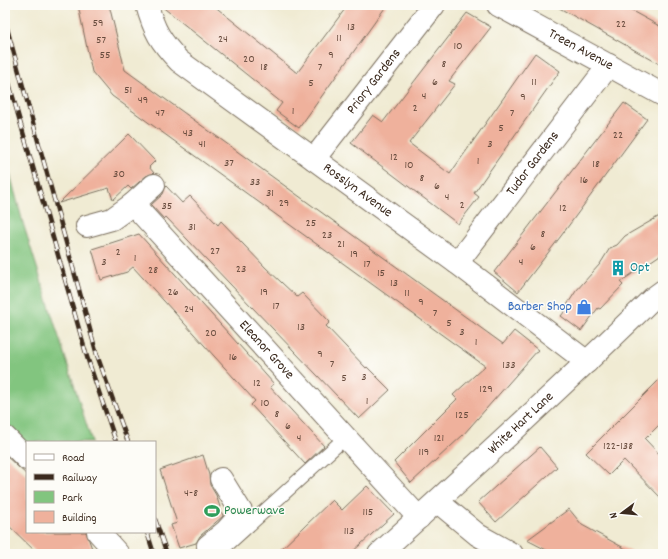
<svg xmlns="http://www.w3.org/2000/svg" width="668" height="559" font-family="Dekko,sans-serif">
<rect width="100%" height="100%" fill="#fdfcf7"/>
<filter id="ink" filterUnits="userSpaceOnUse"><feTurbulence type="fractalNoise" baseFrequency=".025" numOctaves="2"/><feDisplacementMap in="SourceGraphic" scale="8" xChannelSelector="R" yChannelSelector="G"/><feConvolveMatrix kernelMatrix="1 2 1 2 8 2 1 2 1" color-interpolation-filters="sRGB"/></filter>
<filter id="wash" filterUnits="userSpaceOnUse"><feTurbulence type="fractalNoise" baseFrequency=".012" numOctaves="4" result="noise"/><feDisplacementMap in="SourceGraphic" scale="16" xChannelSelector="R" yChannelSelector="G"/><feGaussianBlur stdDeviation="0.9" result="paint"/><feColorMatrix in="noise" values="0 0 0 0 0 0 0 0 0 0 0 0 0 0 0 0 0 1.4 0 .05"/><feComposite in="paint" operator="in"/></filter>
<g filter="url(#wash)">
<rect width="100%" height="100%" fill="#f0ebd3"/>
<polygon fill="#82c57f" stroke="#5e784e" points="5,155 23,223 92,442 27,442 27,446 5,424"/>
<g id="blocks">
<g fill="#efb19c">
<polygon points="78,5 109,5 125,70 503,344 514,331 538,350 463,435 411,483 394,462 457,399 453,395 485,366 112,96 92,72"/>
<polygon points="160,5 213,5 297,73 348,5 387,5 299,128 276,111 282,103"/>
<polygon points="554,5 621,5 663,28 663,66"/>
<polygon points="467,13 491,27 449,81 455,84 409,143 450,174 535,53 560,71 474,193 479,197 458,224 351,143 373,115 383,122"/>
<polygon points="624,103 647,119 561,236 518,292 494,272"/>
<polygon points="129,134 155,161 149,167 154,173 146,176 131,189 128,186 113,200 109,188 59,203"/>
<polygon points="166,186 182,203 190,196 218,225 221,221 266,268 297,297 302,293 330,322 326,326 366,368 367,367 390,390 359,419 166,217 164,219 151,205 163,194"/>
<polygon points="663,214 663,253 620,282 623,285 600,309 598,308 581,331 561,316 569,306 567,305 576,291 600,264 610,248 617,245 625,236"/>
<polygon points="139,234 274,384 270,387 324,446 305,464 251,405 255,401 133,267 127,272 101,280 92,249"/>
<polygon points="663,376 663,421 645,439 663,458 663,500 624,460 609,475 586,453"/>
<polygon points="540,447 557,467 496,522 478,502"/>
<polygon points="5,455 27,475 27,532 86,532 94,554 38,554 5,522"/>
<polygon points="203,455 209,475 210,485 216,495 223,516 200,536 196,543 179,548 171,525 177,523 160,470"/>
<polygon points="367,486 394,514 350,554 276,554 332,500 342,510"/>
<polygon points="569,509 582,525 635,554 554,554 527,540"/>
</g>
</g>
</g>
<g filter="url(#ink)">
<use href="#blocks" fill-opacity="0" stroke="#7a6e5d" stroke-width="1"/>
<g fill="none" stroke-linecap="round" stroke-linejoin="round">
<defs>
<polyline id="service" points="225,547 346,437"/>
<g id="minor">
<path id="s1" d="M147 5C154 31 161 42 179 61L457 263 587 362"/>
<path id="s2" d="M498 5 663 95"/>
<path id="s3" d="M314 159 434 5"/>
<path id="s4" d="M154 185 133 204 419 518"/>
<polyline points="87,226 112,219 133,204"/>
<path id="s5" d="M457 263 609 65"/>
<polyline points="5,437 27,459"/>
<polyline points="438,502 478,535 512,554"/>
<polyline points="98,532 118,554"/>
<polyline points="211,554 208,546 226,531 242,513 221,479"/>
</g>
<g id="tertiary">
<path id="s6" d="M379 554C471 470 563 386 652 299L663 291"/>
</g>
</defs>
<use href="#service" stroke="#7a6e5d" stroke-width="15"/>
<use href="#minor" stroke="#7a6e5d" stroke-width="24"/>
<use href="#tertiary" stroke="#7a6e5d" stroke-width="24"/>
<use href="#service" stroke="#fff" stroke-width="13"/>
<use href="#minor" stroke="#fff" stroke-width="22"/>
<use href="#tertiary" stroke="#fff" stroke-width="22"/>
<defs>
<g id="rail">
<polyline points="5,21 97,355 128,442"/>
<polyline points="5,69 87,357 116,442"/>
<polyline points="155,519 167,554"/>
<polyline points="147,532 154,554"/>
</g>
</defs>
<use href="#rail" stroke="#3b2a1e" stroke-width="4.5"/>
<use href="#rail" stroke="#fdfcf7" stroke-width="3" stroke-dasharray="9" stroke-linecap="butt"/>
</g>
</g>
<defs>
<symbol id="building-bare" viewBox="-9 -9 18 18"><path d="M-4-6H4V6H1V3H-1V6H-4ZM-2.5-4.3h1.7v1.8h-1.7ZM.8-4.3h1.7v1.8H.8ZM-2.5-1h1.7V.8h-1.7ZM.8-1h1.7V.8H.8Z" fill="#0f9aa8" stroke="#fdfcf7" stroke-width="2.5" paint-order="stroke"/></symbol>
<symbol id="shop-bare" viewBox="-9 -9 18 18"><path d="M-5-2.5h2.3a2.7 3.5 0 0 1 5.4 0H5L5.5 6h-11ZM-1.5-2.5h3a1.5 2.3 0 0 0-3 0Z" fill="#3f7fe0" stroke="#fdfcf7" stroke-width="2.5" paint-order="stroke"/></symbol>
<symbol id="stadium-bare" viewBox="-9 -9 18 18"><path d="M0-5a6.5 5 0 1 0 0 10a6.5 5 0 1 0 0-10ZM-3.5-1.8h7v3.6h-7Z" fill="#2e9e5b" stroke="#fdfcf7" stroke-width="2.5" paint-order="stroke"/></symbol>
</defs>
<g fill-rule="evenodd">
<use href="#building-bare" x="607" y="257" width="22" height="22"/>
<use href="#shop-bare" x="573" y="296" width="22" height="22"/>
<use href="#stadium-bare" x="201" y="500" width="22" height="22"/>
</g>
<g text-anchor="middle" dominant-baseline="central" stroke-width="3" stroke-linejoin="round" paint-order="stroke">
<g font-size="12" fill="#684c3e">
<text x="98" y="23">59</text>
<text x="621" y="24">22</text>
<text x="351" y="27">13</text>
<text x="339" y="38">11</text>
<text x="223" y="39">24</text>
<text x="101" y="40">57</text>
<text x="458" y="46">10</text>
<text x="105" y="55">55</text>
<text x="331" y="55">9</text>
<text x="249" y="59">20</text>
<text x="444" y="64">8</text>
<text x="264" y="67">18</text>
<text x="320" y="67">7</text>
<text x="435" y="82">6</text>
<text x="534" y="82">11</text>
<text x="311" y="83">5</text>
<text x="128" y="90">51</text>
<text x="424" y="96">4</text>
<text x="523" y="97">9</text>
<text x="143" y="100">49</text>
<text x="415" y="108">2</text>
<text x="293" y="111">1</text>
<text x="160" y="113">47</text>
<text x="512" y="113">7</text>
<text x="501" y="128">5</text>
<text x="188" y="133">43</text>
<text x="618" y="135">22</text>
<text x="202" y="144">41</text>
<text x="490" y="144">3</text>
<text x="394" y="157">12</text>
<text x="478" y="161">1</text>
<text x="229" y="163">37</text>
<text x="596" y="164">18</text>
<text x="409" y="165">10</text>
<text x="119" y="174">30</text>
<text x="422" y="178">8</text>
<text x="584" y="180">16</text>
<text x="255" y="182">33</text>
<text x="437" y="186">6</text>
<text x="270" y="193">31</text>
<text x="447" y="197">4</text>
<text x="284" y="203">29</text>
<text x="462" y="205">2</text>
<text x="167" y="206">35</text>
<text x="563" y="208">12</text>
<text x="311" y="223">25</text>
<text x="192" y="227">31</text>
<text x="543" y="234">8</text>
<text x="327" y="235">23</text>
<text x="341" y="244">21</text>
<text x="533" y="247">6</text>
<text x="215" y="251">27</text>
<text x="118" y="252">2</text>
<text x="354" y="254">19</text>
<text x="135" y="258">1</text>
<text x="104" y="262">3</text>
<text x="521" y="262">4</text>
<text x="367" y="264">17</text>
<text x="241" y="269">23</text>
<text x="153" y="270">28</text>
<text x="381" y="273">15</text>
<text x="394" y="283">13</text>
<text x="173" y="292">26</text>
<text x="264" y="292">19</text>
<text x="407" y="293">11</text>
<text x="421" y="302">9</text>
<text x="276" y="306">17</text>
<text x="189" y="309">24</text>
<text x="435" y="313">7</text>
<text x="449" y="323">5</text>
<text x="301" y="327">13</text>
<text x="462" y="332">3</text>
<text x="211" y="333">20</text>
<text x="476" y="342">1</text>
<text x="320" y="354">9</text>
<text x="233" y="357">16</text>
<text x="332" y="364">7</text>
<text x="509" y="365">133</text>
<text x="364" y="377">3</text>
<text x="344" y="378">5</text>
<text x="257" y="383">12</text>
<text x="486" y="389">129</text>
<text x="367" y="401">1</text>
<text x="265" y="403">10</text>
<text x="277" y="414">8</text>
<text x="462" y="415">125</text>
<text x="288" y="426">6</text>
<text x="299" y="438">4</text>
<text x="439" y="438">121</text>
<text x="618" y="446">122-138</text>
<text x="424" y="452">119</text>
<text x="191" y="493">4-8</text>
<text x="368" y="512">115</text>
<text x="349" y="531">113</text>
</g>
<g font-size="14" fill="#3b2a1e" stroke="#fdfcf7">
<text stroke="none"><textPath href="#s2" startOffset="94">Treen Avenue</textPath></text>
<text stroke="none"><textPath href="#s3" startOffset="98">Priory Gardens</textPath></text>
<text stroke="none"><textPath href="#s5" startOffset="125">Tudor Gardens</textPath></text>
<text stroke="none"><textPath href="#s1" startOffset="286">Rosslyn Avenue</textPath></text>
<text stroke="none"><textPath href="#s4" startOffset="226">Eleanor Grove</textPath></text>
<text stroke="none"><textPath href="#s6" startOffset="193">White Hart Lane</textPath></text>
</g>
<g font-size="14" fill="#0d838f" stroke="#fdfcf7" text-anchor="start">
<text x="630" y="268">Opt</text>
</g>
<g font-size="14" fill="#366cbe" stroke="#fdfcf7" text-anchor="end">
<text x="572" y="307">Barber Shop</text>
</g>
<g font-size="14" fill="#27864d" stroke="#fdfcf7" text-anchor="start">
<text x="224" y="511">Powerwave</text>
</g>
</g>
<rect width="668" height="559" fill="none" stroke="#fdfcf7" stroke-width="20"/>
<rect x="26" y="441" width="130" height="92" fill="#fdfcf7" stroke="#afa8a0"/>
<rect x="34" y="454" width="20" height="6" fill="#ffffff" stroke="#afa8a0"/>
<text x="62" y="461" font-size="12" fill="#3b2a1e">Road</text>
<rect x="34" y="474" width="20" height="6" fill="#3b2a1e" stroke="#afa8a0"/>
<text x="62" y="481" font-size="12" fill="#3b2a1e">Railway</text>
<rect x="34" y="491" width="20" height="12" fill="#82c57f" stroke="#afa8a0"/>
<text x="62" y="501" font-size="12" fill="#3b2a1e">Park</text>
<rect x="34" y="511" width="20" height="12" fill="#efb19c" stroke="#afa8a0"/>
<text x="62" y="521" font-size="12" fill="#3b2a1e">Building</text>
<g transform="translate(622 513) rotate(254)" stroke="#fdfcf7" stroke-width="3" paint-order="stroke">
<path d="M0-3L7 15L0 10L-7 15Z" fill="#3b2a1e"/>
<text y="-6" font-size="11" font-weight="bold" text-anchor="middle" fill="#3b2a1e">N</text>
</g>
</svg>
